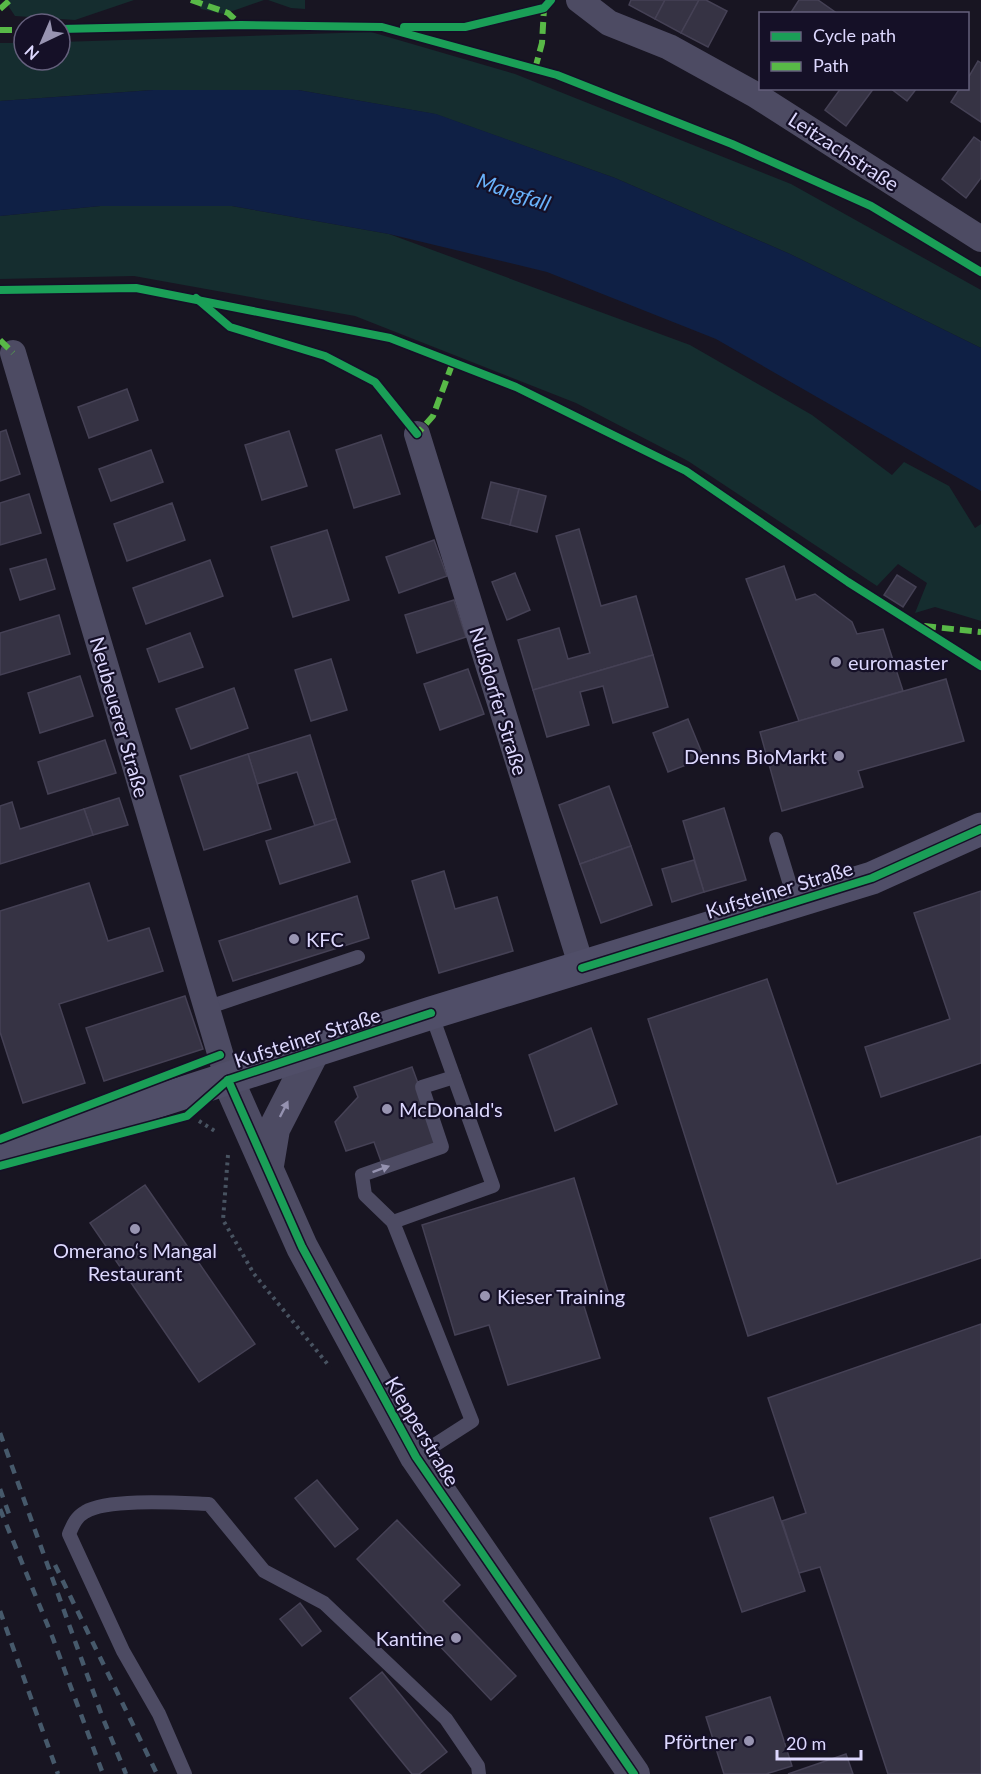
<svg xmlns="http://www.w3.org/2000/svg" width="981" height="1774" font-family="Lato,sans-serif">
<rect width="100%" height="100%" fill="#181522"/>
<g fill="#152d2f">
<polygon points="9,0 134,0 75,20 15,16 9,7"/>
<polygon points="196,0 264,0 224,14 201,9"/>
<polygon points="268,0 305,0 305,9 291,8"/>
<polygon points="371,32 515,74 791,184 981,290 981,348 790,254 615,178 435,114 298,90 153,90 0,101 0,43 24,43 24,60 60,60 60,42"/>
<polygon points="100,206 232,206 389,234 690,345 812,415 892,475 904,462 949,486 975,528 981,524 981,621 935,607 915,613 927,583 898,564 877,586 688,461 576,403 355,316 134,276 0,279 0,216"/>
</g>
<polygon fill="#0f2045" points="153,90 298,90 436,114 615,178 790,254 981,348 981,491 716,339 547,272 389,234 232,206 100,206 0,216 0,101"/>
<g fill="#363344" stroke="#454155" stroke-width="1.5">
<polygon points="631,0 665,0 655,19 629,5"/>
<polygon points="665,0 699,0 681,33 655,19"/>
<polygon points="699,0 706,0 727,11 708,47 681,33"/>
<polygon points="799,0 818,0 838,14 790,14"/>
<polygon points="978,61 981,63 981,122 951,102 960,88 968,88 968,78"/>
<polygon points="841,88 874,88 846,126 825,110"/>
<polygon points="890,88 917,88 907,101"/>
<polygon points="974,137 981,142 981,178 966,198 942,179"/>
<polygon points="127,389 138,420 89,438 78,407"/>
<polygon points="6,430 20,474 0,481 0,432"/>
<polygon points="289,431 307,486 262,500 245,445"/>
<polygon points="381,435 400,494 354,508 336,450"/>
<polygon points="151,450 163,482 111,501 99,469"/>
<polygon points="491,482 519,489 510,525 482,518"/>
<polygon points="519,489 546,496 537,532 510,525"/>
<polygon points="29,494 41,533 0,545 0,503"/>
<polygon points="172,503 185,540 127,561 114,524"/>
<polygon points="579,529 601,606 636,596 653,655 533,690 518,640 559,628 568,659 590,653 556,536"/>
<polygon points="327,530 349,600 293,617 271,547"/>
<polygon points="434,540 447,576 399,593 386,557"/>
<polygon points="46,559 55,589 20,600 10,569"/>
<polygon points="210,560 223,596 146,624 133,588"/>
<polygon points="784,566 796,600 815,594 852,622 857,634 883,629 903,691 799,721 746,579"/>
<polygon points="515,573 530,610 507,620 492,582"/>
<polygon points="897,575 916,587 903,607 884,595"/>
<polygon points="454,600 466,637 417,653 405,615"/>
<polygon points="59,615 70,654 0,675 0,633"/>
<polygon points="190,633 203,667 159,682 147,649"/>
<polygon points="653,655 668,707 613,723 603,686 580,692 589,725 547,737 533,690"/>
<polygon points="331,659 347,710 311,721 295,670"/>
<polygon points="468,669 484,714 440,730 424,684"/>
<polygon points="80,676 93,716 40,733 28,693"/>
<polygon points="946,679 964,741 858,771 863,787 782,811 760,732"/>
<polygon points="234,688 248,728 191,749 176,709"/>
<polygon points="688,719 704,758 668,772 653,733"/>
<polygon points="310,735 336,819 315,826 297,772 257,784 248,754"/>
<polygon points="105,740 116,773 48,794 38,762"/>
<polygon points="248,754 271,829 204,850 180,776"/>
<polygon points="609,786 631,846 580,864 559,805"/>
<polygon points="119,798 128,825 93,835 84,809"/>
<polygon points="12,802 20,829 84,809 93,835 0,864 0,806"/>
<polygon points="724,808 746,880 704,892 683,821"/>
<polygon points="336,819 350,862 280,884 266,841"/>
<polygon points="631,846 652,905 601,923 580,864"/>
<polygon points="694,860 704,892 672,902 662,869"/>
<polygon points="444,871 455,909 497,897 513,951 439,973 412,881"/>
<polygon points="89,883 108,941 149,928 163,971 59,1004 85,1083 23,1103 0,1032 0,911"/>
<polygon points="981,891 981,1063 881,1097 865,1047 950,1019 914,913"/>
<polygon points="357,896 369,938 233,981 219,941"/>
<polygon points="767,979 837,1184 981,1136 981,1258 748,1336 648,1019"/>
<polygon points="185,996 203,1049 104,1081 86,1028"/>
<polygon points="591,1028 617,1104 555,1131 529,1055"/>
<polygon points="412,1067 440,1143 382,1164 374,1142 346,1151 335,1122 358,1097 354,1087"/>
<polygon points="574,1178 610,1298 584,1306 600,1358 508,1385 489,1325 455,1335 422,1225"/>
<polygon points="145,1185 255,1344 199,1382 90,1223"/>
<polygon points="981,1324 981,1774 888,1774 820,1567 799,1573 782,1521 806,1513 768,1398"/>
<polygon points="317,1480 358,1529 335,1547 295,1498"/>
<polygon points="773,1497 805,1591 742,1612 710,1518"/>
<polygon points="397,1520 460,1585 443,1601 516,1676 491,1700 357,1559"/>
<polygon points="300,1603 321,1631 302,1646 280,1619"/>
<polygon points="382,1672 447,1752 419,1774 412,1774 350,1698"/>
<polygon points="770,1697 792,1766 766,1774 724,1774 706,1717"/>
<polygon points="846,1754 853,1774 788,1774"/>
</g>
<g fill="none" stroke-linecap="round" stroke-linejoin="round">
<g stroke="#485361" stroke-width="4" stroke-dasharray="3 4.5" stroke-linecap="butt">
<polyline points="199,1121 218,1133"/>
<polyline points="228,1155 223,1220 254,1274 330,1367"/>
</g>
<g stroke="#4d4b63" stroke-width="14">
<polyline points="776,839 795,901"/>
<polyline points="206,1008 358,957"/>
<polyline points="393,1222 365,1195 362,1175 442,1147 422,1087 454,1077"/>
<polyline points="416,1457 472,1421 393,1222 493,1186 431,1013"/>
<path d="M185 1774 159 1714 123 1651 69 1534C73 1525 76 1517 85 1512 108 1498 181 1503 209 1504L264 1571 324 1603 446 1719 478 1766 479 1774"/>
</g>
<g stroke="#4d4b63" stroke-width="26">
<polyline points="579,0 609,23 669,47 754,94 981,239"/>
<polyline points="13,353 228,1080"/>
<polyline points="417,434 582,968"/>
</g>
<g stroke="#4d4b63" stroke-width="32">
<polyline points="228,1080 302,1247 416,1457 634,1774"/>
<polyline points="268,1165 274,1129 313,1053"/>
</g>
<polyline stroke="#504e68" stroke-width="33" points="0,1152 431,1013 872,878 981,829"/>
<g stroke="#46596b" stroke-width="4.5" stroke-dasharray="9 8" stroke-linecap="butt">
<polyline points="0,1433 102,1716 126,1774"/>
<polyline points="0,1489 10,1517"/>
<polyline points="0,1509 52,1636 103,1774"/>
<polyline points="55,1565 157,1774"/>
<polyline points="0,1611 58,1774"/>
</g>
<g stroke="#58b947" stroke-width="6" stroke-dasharray="12 6" stroke-linecap="butt">
<polyline points="191,0 228,13 241,25"/>
<polyline points="0,9 10,0"/>
<polyline points="0,30 24,30"/>
<polyline points="535,69 542,43 544,8"/>
<polyline points="0,340 13,353"/>
<polyline points="414,431 417,434 433,416 453,362"/>
<polyline points="924,626 981,632"/>
</g>
<defs>
<g id="cycleway">
<polyline points="404,27 465,27 544,8 551,0"/>
<polyline points="60,29 241,25 382,27 557,75 732,144 871,206 981,272"/>
<polyline points="0,290 136,288 390,338 516,387 686,471 848,582 981,666"/>
<polyline points="196,298 230,327 325,356 375,382 417,434"/>
<polyline points="582,968 872,878 981,829"/>
<polyline points="228,1080 302,1247 416,1457 634,1774"/>
<polyline points="0,1139 220,1055"/>
<polyline points="0,1166 187,1116 228,1080 431,1013"/>
</g>
</defs>
<use href="#cycleway" stroke="#151027" stroke-width="11"/>
<use href="#cycleway" stroke="#1a9f57" stroke-width="8"/>
</g>
<defs><path id="oneway-solid" d="M-6-.8H1V-3.2L6.5 0L1 3.2V.8H-6Z" transform="scale(1.5)"/></defs>
<g fill="#9592b0">
<use href="#oneway-solid" transform="translate(284 1109) rotate(-63)"/>
<use href="#oneway-solid" transform="translate(381 1169) rotate(-20)"/>
</g>
<g fill="#9894b1" stroke="#151027" stroke-width="2">
<circle cx="836" cy="662" r="6"/>
<circle cx="839" cy="756" r="6"/>
<circle cx="294" cy="939" r="6"/>
<circle cx="387" cy="1109" r="6"/>
<circle cx="135" cy="1229" r="6"/>
<circle cx="485" cy="1296" r="6"/>
<circle cx="456" cy="1638" r="6"/>
<circle cx="749" cy="1741" r="6"/>
</g>
<g text-anchor="middle" dominant-baseline="central" stroke-width="4.5" stroke-linejoin="round" paint-order="stroke">
<g font-size="20" fill="#ddd8fe" stroke="#151027">
<text transform="translate(844 151) rotate(33)">Leitzachstraße</text>
<text transform="translate(499 701) rotate(73)">Nußdorfer Straße</text>
<text transform="translate(120 717) rotate(74)">Neubeuerer Straße</text>
<text transform="translate(779 889) rotate(-17)">Kufsteiner Straße</text>
<text transform="translate(307 1037) rotate(-18)">Kufsteiner Straße</text>
<text transform="translate(423 1431) rotate(59)">Klepperstraße</text>
</g>
<g font-size="20" fill="#ddd8fe" stroke="#151027" text-anchor="start">
<text x="848" y="662">euromaster</text>
<text x="827" y="756" text-anchor="end">Denns BioMarkt</text>
<text x="306" y="939">KFC</text>
<text x="399" y="1109">McDonald's</text>
<text x="135" y="1250" text-anchor="middle">Omerano‘s Mangal<tspan x="135" dy="23">Restaurant</tspan></text>
<text x="497" y="1296">Kieser Training</text>
<text x="444" y="1638" text-anchor="end">Kantine</text>
<text x="737" y="1741" text-anchor="end">Pförtner</text>
</g>
<g font-size="21" font-style="italic" fill="#69b2fb" stroke="#151027">
<text transform="translate(514 191) rotate(19)">Mangfall</text>
</g>
</g>
<rect x="759" y="12" width="210" height="78" fill="#151027" stroke="#65607d" stroke-width="1.5"/>
<rect x="771" y="32" width="30" height="9" fill="#1a9f57" stroke="#65607d" stroke-width="1.5"/>
<text x="813" y="42" font-size="18" fill="#ddd8fe">Cycle path</text>
<rect x="771" y="62" width="30" height="9" fill="#58b947" stroke="#65607d" stroke-width="1.5"/>
<text x="813" y="72" font-size="18" fill="#ddd8fe">Path</text>
<g transform="translate(42 42) rotate(224)"><circle r="28" fill="#151027" stroke="#65607d" stroke-width="1.5"/>
<path d="M0-4.5L10 22L0 15L-10 22Z" fill="#9894b1"/>
<text y="-9" font-size="16" font-weight="bold" text-anchor="middle" fill="#ddd8fe">N</text>
</g>
<path d="M777 1750v9h84v-9" fill="none" stroke="#ddd8fe" stroke-width="3"/>
<text x="786" y="1750" font-size="18" fill="#ddd8fe" stroke="#151027" stroke-width="4.5" paint-order="stroke">20 m</text>
</svg>
